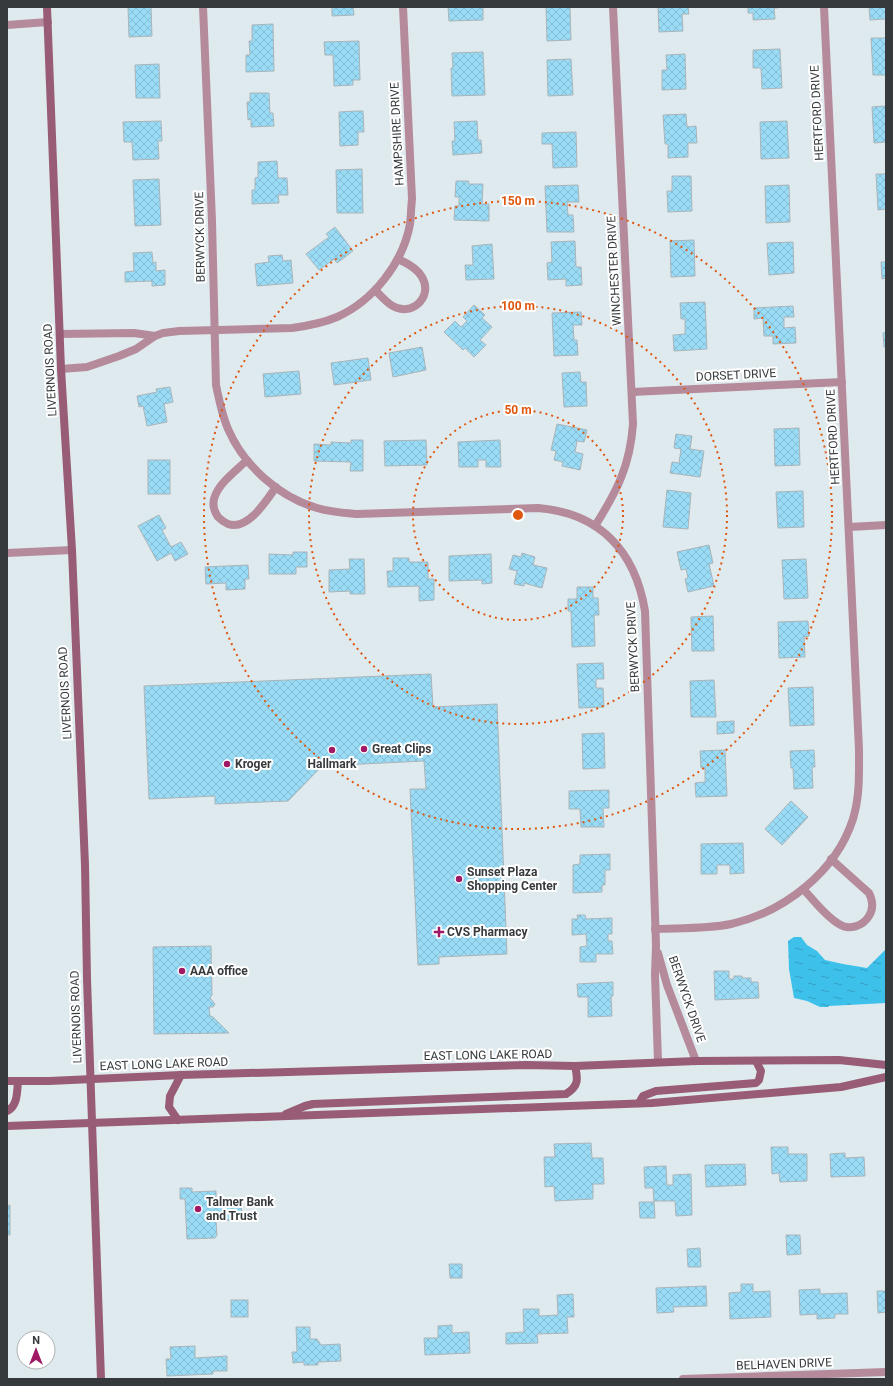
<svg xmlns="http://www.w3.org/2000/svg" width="893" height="1386" font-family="Roboto,sans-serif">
<defs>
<pattern id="water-ripples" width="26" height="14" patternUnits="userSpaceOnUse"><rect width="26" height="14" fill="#3dc1eb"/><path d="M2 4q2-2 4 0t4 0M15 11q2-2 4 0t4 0" fill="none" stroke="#349ec0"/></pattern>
<pattern id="building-cross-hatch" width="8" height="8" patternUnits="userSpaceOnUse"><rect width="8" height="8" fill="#9adcf6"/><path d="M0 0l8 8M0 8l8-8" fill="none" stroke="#85bed4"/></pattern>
</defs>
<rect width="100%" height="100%" fill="#dfeaef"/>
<polygon fill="url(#water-ripples)" points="794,937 801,937 807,945 817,951 825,960 843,964 867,968 886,949 886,1003 829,1006 828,1007 820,1007 807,1001 794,998 789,969 788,941"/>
<g fill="url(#building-cross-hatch)" stroke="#aab4b9">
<polygon points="128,7 154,7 151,7 152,36 129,37"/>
<polygon points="332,7 353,7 354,15 332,16"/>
<polygon points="448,7 483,7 483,20 449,21"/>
<polygon points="546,7 570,7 571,40 547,41"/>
<polygon points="658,7 688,7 689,14 682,14 683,31 659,32"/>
<polygon points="748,7 778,7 778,8 774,8 775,19 753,20 753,13 748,13"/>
<polygon points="869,7 886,7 886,19 870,20"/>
<polygon points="273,24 274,71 246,72 246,55 250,55 249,41 252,41 252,25"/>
<polygon points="871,38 886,38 886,75 873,75"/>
<polygon points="359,41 360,80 353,80 353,85 334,86 333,55 325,55 324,42"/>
<polygon points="780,49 782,88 762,89 761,68 753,68 753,50"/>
<polygon points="483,52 485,95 452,96 451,68 453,68 452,53"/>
<polygon points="685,54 686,89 662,90 662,70 667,70 666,55"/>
<polygon points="571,59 573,95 548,96 547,60"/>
<polygon points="159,64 160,98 136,98 135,65"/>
<polygon points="250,93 269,93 270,113 273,113 274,126 251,127 251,119 248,120 247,102 250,102"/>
<polygon points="886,106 886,142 874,143 872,107"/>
<polygon points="357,111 363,111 364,132 358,132 358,145 340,146 339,112"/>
<polygon points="686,114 687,127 696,126 697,143 688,143 688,157 668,158 668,144 665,144 663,115"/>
<polygon points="161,121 162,141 158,141 159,159 133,160 132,142 124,142 123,122"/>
<polygon points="477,121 478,140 481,140 482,153 453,155 452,141 455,141 454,122"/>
<polygon points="787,121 789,158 761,159 760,122"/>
<polygon points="576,132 577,167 553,168 552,144 542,144 542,133"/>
<polygon points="277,161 278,178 287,178 288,195 278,195 279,203 252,204 252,190 255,190 255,178 258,177 258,162"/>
<polygon points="362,169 363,213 337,213 336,170"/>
<polygon points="876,174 886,174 886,209 878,210"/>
<polygon points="672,176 691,176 692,211 668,212 667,191 672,191"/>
<polygon points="159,179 161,225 135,226 133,180"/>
<polygon points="456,181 469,181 468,184 483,184 482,204 489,204 489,221 454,220 455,206 459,206 459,197 455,197"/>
<polygon points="578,185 579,202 567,202 568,215 573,215 574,232 547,232 545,186"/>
<polygon points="789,185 790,222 766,223 765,186"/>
<polygon points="335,227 353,251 337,263 334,259 319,270 306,254 329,237 326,234"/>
<polygon points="694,240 695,276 671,277 670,241"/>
<polygon points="575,241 576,267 581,267 582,285 566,286 566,279 548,280 547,263 552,262 551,242"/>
<polygon points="793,242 794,273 769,275 767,243"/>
<polygon points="492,244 494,279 466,280 465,265 473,265 472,246"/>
<polygon points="152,252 153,263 156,262 156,271 165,270 165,285 152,286 152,281 125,282 125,272 134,271 133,253"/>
<polygon points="282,255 283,261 291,260 293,283 257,286 255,264 269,262 268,256"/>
<polygon points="881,262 886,262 886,278 882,279"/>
<polygon points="705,302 707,349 674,351 673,335 685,334 685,319 681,319 680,303"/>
<polygon points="474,305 485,315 482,318 492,327 480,340 486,345 474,357 465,348 463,350 444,332 455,321 461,327 467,321 463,317"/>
<polygon points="793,306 794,317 784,317 784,328 795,327 796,343 773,344 773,336 764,336 763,318 754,319 754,308"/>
<polygon points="581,312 582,325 573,325 574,340 577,340 578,355 554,356 552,313"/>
<polygon points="886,332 886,347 884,347 883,333"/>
<polygon points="422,347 426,370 393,377 389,353"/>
<polygon points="368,358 371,380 334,385 331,363"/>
<polygon points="299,371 301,394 265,397 263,374"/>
<polygon points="580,372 581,382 586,382 587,406 564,407 562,373"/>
<polygon points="170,387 173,402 164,404 167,422 147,426 143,406 139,407 137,396 157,392 156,389"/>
<polygon points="557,424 587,430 584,442 577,441 575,452 583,454 580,470 562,466 563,462 554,460 556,451 551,450"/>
<polygon points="799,428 800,465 775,466 774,429"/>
<polygon points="676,434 692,436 690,449 704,451 700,477 670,473 672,462 679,463 681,449 674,448"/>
<polygon points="351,440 363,440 363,471 350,471 351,462 314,461 314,444 331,445 331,442 351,443"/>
<polygon points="426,440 427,465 385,466 384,441"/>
<polygon points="500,440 501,467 486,467 486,460 478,460 478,467 459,467 458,442"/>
<rect x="148" y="460" width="22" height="34"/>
<polygon points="667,490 691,493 688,529 663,527"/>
<polygon points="803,491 804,527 778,528 776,492"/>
<polygon points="159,515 166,528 162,530 171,547 181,542 188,554 175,561 171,553 157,561 138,526"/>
<polygon points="709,545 713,563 709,564 714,586 688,592 685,579 688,578 686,569 681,570 677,552"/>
<polygon points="293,552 307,552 307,567 296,567 296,574 269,574 269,554 293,555"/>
<polygon points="522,553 535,557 533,565 547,568 542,588 524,583 524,586 514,584 517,571 509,569 513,555 521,557"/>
<polygon points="491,554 492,583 482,584 482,580 449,581 449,556"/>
<polygon points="393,558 409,558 409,562 428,562 428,579 434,579 434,600 419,601 419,586 388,587 387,571 393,571"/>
<polygon points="349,559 364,559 365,594 350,594 350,591 329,592 329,570 350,569"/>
<polygon points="806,559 808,598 784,599 782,560"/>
<polygon points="248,565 249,579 245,579 245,589 226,590 226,583 206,584 205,567"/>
<polygon points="577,587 593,587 593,598 598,598 599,615 594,615 595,646 572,647 571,611 568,611 568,599 577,599"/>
<polygon points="713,616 714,651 692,651 691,617"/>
<polygon points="808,621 809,636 804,637 805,657 779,658 778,622"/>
<polygon points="603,663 604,679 596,679 596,688 603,688 604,707 579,708 577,664"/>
<polygon points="431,674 433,707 497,704 507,954 439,957 439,964 418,965 410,789 426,789 424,761 322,766 288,801 215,804 215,796 149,799 144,686"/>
<polygon points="714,680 716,717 691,717 690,681"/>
<polygon points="813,687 814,725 790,726 788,688"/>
<polygon points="734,721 734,733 717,734 717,722"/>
<polygon points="604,733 605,768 583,769 582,734"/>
<polygon points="725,750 727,796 696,797 695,783 705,782 705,768 701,768 700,751"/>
<polygon points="814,750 815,767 812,767 813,788 794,789 793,768 791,768 790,751"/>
<polygon points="609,790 609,808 603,808 604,827 581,827 580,809 569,809 569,791"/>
<polygon points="791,801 808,817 782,845 765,829"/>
<polygon points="743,843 744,873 730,874 730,865 717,865 717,874 701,874 701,844"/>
<polygon points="610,854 610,870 605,870 605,885 602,885 602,892 573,893 573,865 580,864 580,855"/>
<polygon points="577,915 585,915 586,919 612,918 612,934 608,934 608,941 612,941 613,954 596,954 596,962 580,962 580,947 587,946 586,934 572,935 572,919 578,919"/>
<polygon points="211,946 212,995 210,998 215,1004 213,1007 209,1007 210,1016 213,1017 229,1033 154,1034 153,947"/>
<polygon points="714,971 729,971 729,979 734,979 734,976 742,976 742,978 751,978 751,982 758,982 759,998 715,1000"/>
<polygon points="613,982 613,996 611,996 612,1016 588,1017 588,997 578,997 577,984"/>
<polygon points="591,1143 592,1158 603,1158 604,1184 593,1184 593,1199 555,1201 554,1186 545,1187 544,1157 555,1157 554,1144"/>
<polygon points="771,1147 788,1147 788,1154 807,1154 807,1181 780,1182 779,1173 772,1174"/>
<polygon points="845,1153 845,1158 864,1157 865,1176 831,1177 830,1154"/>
<polygon points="745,1164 746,1185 706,1187 705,1165"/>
<polygon points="666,1166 667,1185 673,1185 673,1175 691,1174 692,1215 676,1216 675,1201 654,1201 655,1218 640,1218 639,1202 654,1202 653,1188 645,1188 644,1167"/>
<polygon points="180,1188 192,1188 192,1192 216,1191 216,1200 241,1199 242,1220 216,1221 217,1235 215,1238 187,1239 185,1199 180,1199"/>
<polygon points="10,1205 10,1235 7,1235 7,1206"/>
<polygon points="786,1235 800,1235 801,1254 787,1255"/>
<polygon points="700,1248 701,1267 688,1267 687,1249"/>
<polygon points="449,1264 462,1264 462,1278 450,1278"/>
<polygon points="741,1284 753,1284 753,1292 770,1291 771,1317 730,1319 729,1293 741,1292"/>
<polygon points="706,1286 707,1306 673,1307 674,1312 657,1313 656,1288"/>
<polygon points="820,1289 820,1294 847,1293 848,1314 835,1314 835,1318 817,1319 817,1314 800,1315 799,1290"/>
<polygon points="877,1291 886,1291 886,1312 878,1313"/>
<polygon points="573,1294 574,1317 567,1317 568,1333 537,1334 538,1343 506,1344 506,1333 524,1332 523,1309 539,1309 539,1316 558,1315 557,1295"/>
<rect x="231" y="1300" width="17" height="17"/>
<polygon points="452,1325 452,1333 469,1332 470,1353 425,1355 424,1338 438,1338 438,1326"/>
<polygon points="296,1327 310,1327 310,1339 317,1339 321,1345 340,1344 341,1361 318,1362 318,1365 304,1365 304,1362 293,1363 292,1352 297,1352"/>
<polygon points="195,1346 195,1358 227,1356 227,1371 213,1371 213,1374 167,1376 166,1359 171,1359 170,1347"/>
</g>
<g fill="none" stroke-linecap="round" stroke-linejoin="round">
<g stroke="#b58a9b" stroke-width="8">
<path d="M203 7 212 221 216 385C219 400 222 415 228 429 244 466 279 497 317 508 330 512 344 513 357 514L538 508C600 513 635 551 645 611L656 945 655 975 658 1061"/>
<polyline points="7,25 48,22"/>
<path d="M375 290C380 295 385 301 391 305 410 318 434 298 422 277 417 268 407 263 398 259"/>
<polyline points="60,334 134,333 155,336 136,349 119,356 87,367 61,369"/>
<path d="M155 336 163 333 179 331 292 328C307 326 323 323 337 317 373 301 403 263 410 224 411 216 411 208 412 199L403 7"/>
<polyline points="632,392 842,382"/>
<path d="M247 460C237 470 220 482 215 496 212 503 214 511 218 517 221 520 224 522 228 524 248 531 266 501 276 487"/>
<path d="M595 526C617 491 630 466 633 424L613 7"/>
<polyline points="849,527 886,525"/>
<polyline points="7,553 72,550"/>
<path d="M803 889C814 900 825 916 839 924 849 931 863 926 869 916 874 908 873 901 869 893L831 859"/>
<path d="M655 929C681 928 707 929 731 924 784 912 836 872 853 819 860 796 859 773 859 750L824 7"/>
<polyline points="658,953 667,985 696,1061"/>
<polyline points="683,1379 886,1372"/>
</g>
<g stroke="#985c76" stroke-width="8">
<polyline points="47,7 61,369 72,550 85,865 87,979 101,1379"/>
<polyline points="7,1081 49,1081 181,1075 526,1065 575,1066 696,1061 839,1060 886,1065"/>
<polyline points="639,1103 643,1096 656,1091 756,1083 759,1080 761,1071 756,1061"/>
<path d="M7 1111C18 1106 17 1091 18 1081"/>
<path d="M286 1114 305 1106 313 1104 566 1094C579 1086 578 1079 575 1066"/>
<polyline points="178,1120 169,1107 170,1096 181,1075"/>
<polyline points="7,1126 652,1103 841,1087 886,1077"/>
</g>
</g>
<g fill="none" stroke="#df570e" stroke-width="2" stroke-dasharray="2 4">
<circle cx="518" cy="515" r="105"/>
<circle cx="518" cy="515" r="209"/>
<circle cx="518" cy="515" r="314"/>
</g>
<g fill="#a01965" stroke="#fff" stroke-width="1.5">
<circle cx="364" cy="749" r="4"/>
<circle cx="332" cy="750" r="4"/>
<circle cx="227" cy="764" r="4"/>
<circle cx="459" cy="879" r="4"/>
<path d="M437 926h4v4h4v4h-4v4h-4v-4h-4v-4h4z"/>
<circle cx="182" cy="971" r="4"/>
<circle cx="198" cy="1209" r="4"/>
</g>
<g text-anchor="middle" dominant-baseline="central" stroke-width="4" stroke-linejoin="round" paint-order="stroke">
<g font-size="12" fill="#363a3c" stroke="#fff">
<text transform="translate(817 113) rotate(-93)">HERTFORD DRIVE</text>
<text transform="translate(397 134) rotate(-93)">HAMPSHIRE DRIVE</text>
<text transform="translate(200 237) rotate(-91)">BERWYCK DRIVE</text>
<text transform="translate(614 271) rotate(-93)">WINCHESTER DRIVE</text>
<text transform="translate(50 370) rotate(-93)">LIVERNOIS ROAD</text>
<text transform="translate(736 375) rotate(-3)">DORSET DRIVE</text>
<text transform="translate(833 437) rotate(-93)">HERTFORD DRIVE</text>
<text transform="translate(633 647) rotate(-93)">BERWYCK DRIVE</text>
<text transform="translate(65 693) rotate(-93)">LIVERNOIS ROAD</text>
<text transform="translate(687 999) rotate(71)">BERWYCK DRIVE</text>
<text transform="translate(76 1017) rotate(-92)">LIVERNOIS ROAD</text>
<text transform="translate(488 1055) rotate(-1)">EAST LONG LAKE ROAD</text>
<text transform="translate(164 1064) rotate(-2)">EAST LONG LAKE ROAD</text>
<text transform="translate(784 1364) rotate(-2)">BELHAVEN DRIVE</text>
</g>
<g font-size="12" font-weight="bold" fill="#363a3c" stroke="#fff" text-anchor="start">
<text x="372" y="749">Great Clips</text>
<text x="235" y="764">Kroger</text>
<text x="332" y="764" text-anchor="middle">Hallmark</text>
<text x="467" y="872">Sunset Plaza<tspan x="467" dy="14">Shopping Center</tspan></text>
<text x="447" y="932">CVS Pharmacy</text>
<text x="190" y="971">AAA office</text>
<text x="206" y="1202">Talmer Bank<tspan x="206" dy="14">and Trust</tspan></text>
</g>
</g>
<circle cx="518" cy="515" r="6" fill="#df570e" stroke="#fff" stroke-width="2"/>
<g font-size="12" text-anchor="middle" font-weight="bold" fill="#df570e" stroke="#fff" stroke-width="4" stroke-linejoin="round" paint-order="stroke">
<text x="518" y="205">150 m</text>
<text x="518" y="310">100 m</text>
<text x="518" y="414">50 m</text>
</g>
<rect width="893" height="1386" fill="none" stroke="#363a3c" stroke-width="16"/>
<g transform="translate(36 1350)"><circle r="19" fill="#ffffff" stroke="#afb0b1"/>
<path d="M0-3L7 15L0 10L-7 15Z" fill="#a01965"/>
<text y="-6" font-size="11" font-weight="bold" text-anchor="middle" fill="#363a3c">N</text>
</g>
</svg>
